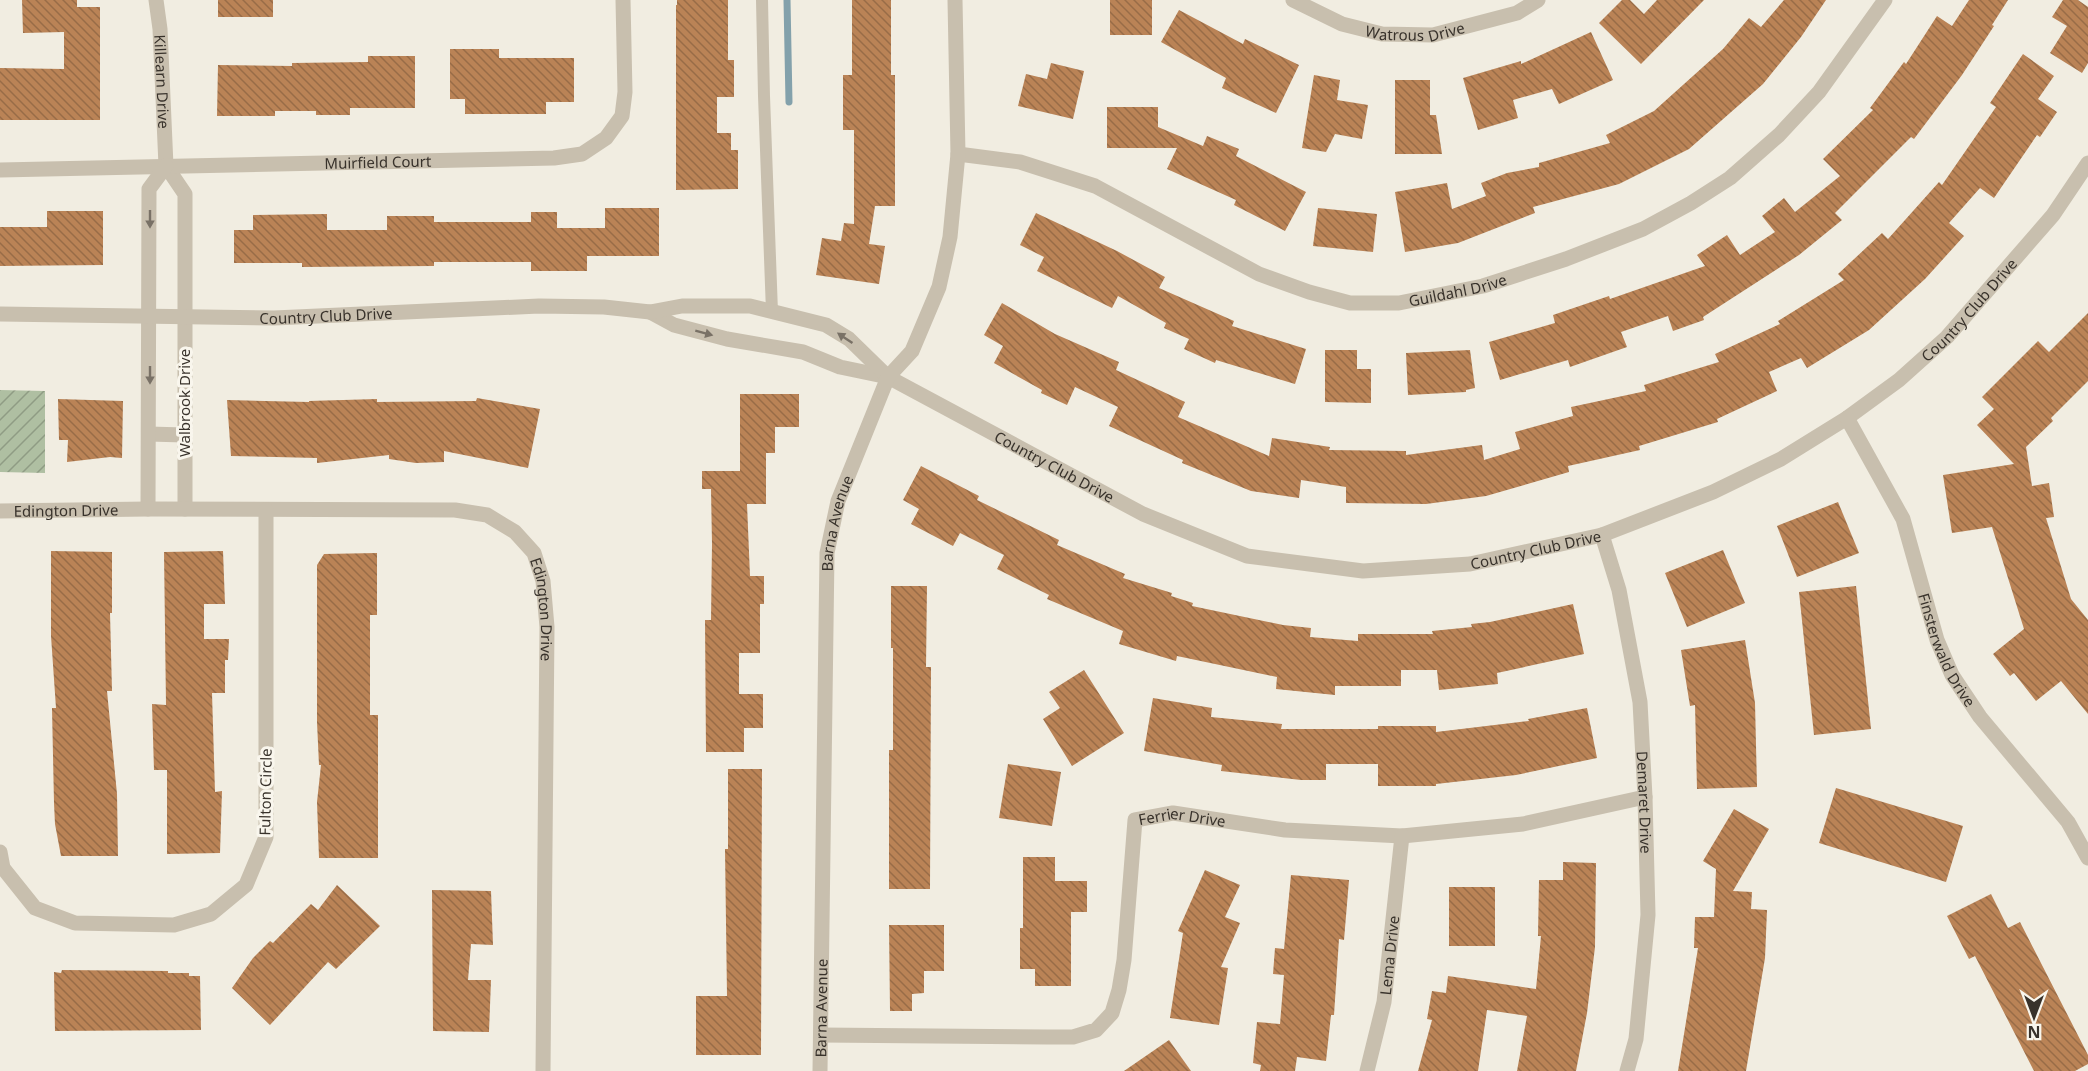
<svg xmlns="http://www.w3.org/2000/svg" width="2088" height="1071" font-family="'Noto Sans',sans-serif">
<defs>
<pattern id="garden-furrows" width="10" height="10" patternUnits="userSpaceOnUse" patternTransform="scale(1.5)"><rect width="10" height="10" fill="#afbfa2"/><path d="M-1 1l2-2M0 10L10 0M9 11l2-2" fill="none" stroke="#8f9c84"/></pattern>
<pattern id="building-back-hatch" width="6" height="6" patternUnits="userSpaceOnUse" patternTransform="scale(1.5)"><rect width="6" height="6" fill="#ba8356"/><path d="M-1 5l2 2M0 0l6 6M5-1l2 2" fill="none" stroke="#986c47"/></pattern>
</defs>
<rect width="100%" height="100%" fill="#f1ede1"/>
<polygon fill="url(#garden-furrows)" points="0,390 45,391 45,473 0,472"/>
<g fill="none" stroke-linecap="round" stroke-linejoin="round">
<polyline stroke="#83a1ab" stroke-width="7" points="787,0 789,102"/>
</g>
<g fill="url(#building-back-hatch)">
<polygon points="22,0 77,0 77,7 100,7 100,120 0,120 0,68 64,69 64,32 23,33"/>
<rect x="218" y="0" width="55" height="17"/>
<polygon points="677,0 728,0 728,60 734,60 734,97 717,97 717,133 731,133 731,150 738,150 738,189 676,190 676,5 677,5"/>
<polygon points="852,0 891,0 891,75 895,75 895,206 875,206 869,244 885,246 879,284 816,275 822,238 841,241 844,223 854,224 854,130 843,130 843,75 852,75"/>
<rect x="1110" y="0" width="42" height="35"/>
<polygon points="1622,0 1630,0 1644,14 1657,0 1704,0 1641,64 1599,23"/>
<polygon points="1784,0 1826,0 1801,37 1763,84 1689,149 1619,184 1533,207 1535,213 1458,243 1405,252 1395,192 1447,183 1452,209 1486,196 1481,183 1507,173 1539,167 1539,163 1610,143 1606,135 1654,111 1723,49 1749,18 1761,27"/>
<polygon points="1969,0 2008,0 1992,25 1994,26 1962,75 1914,139 1911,137 1835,213 1842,220 1799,255 1703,317 1704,320 1673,331 1668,316 1621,332 1627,347 1570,367 1568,360 1500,380 1489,342 1555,323 1553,315 1609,296 1610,299 1705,266 1697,255 1727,235 1740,255 1775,232 1762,216 1784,198 1795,212 1840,176 1823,159 1873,110 1870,108 1904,62 1906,64 1937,16 1952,26"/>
<polygon points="2063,0 2078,0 2088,7 2088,63 2082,73 2050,53 2067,26 2052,17"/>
<polygon points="1179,10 1243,44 1245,39 1299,65 1276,113 1222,88 1226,78 1161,42"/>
<polygon points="1591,32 1613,80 1559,104 1552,89 1513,100 1518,118 1478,130 1463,78 1521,61 1521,64"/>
<polygon points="450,49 499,49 499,58 574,58 574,102 546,102 546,114 465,114 465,99 450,99"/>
<polygon points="2023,54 2054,76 2038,99 2057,112 2040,137 2037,135 1994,198 1980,188 1949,223 1964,236 1925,279 1869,330 1807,368 1801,358 1769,372 1777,391 1717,419 1718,422 1639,446 1640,450 1568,466 1569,472 1486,496 1426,504 1346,503 1346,487 1301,480 1299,498 1251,491 1182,463 1183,460 1109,426 1118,407 1075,387 1067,405 1041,393 1042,390 994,363 1003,346 984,335 1002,303 1055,334 1119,362 1116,370 1185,402 1178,417 1269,456 1272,438 1330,447 1329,450 1406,451 1406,455 1482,445 1484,460 1520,449 1515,432 1573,416 1571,407 1646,391 1644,385 1719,362 1715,354 1780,324 1778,321 1844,280 1838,274 1882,233 1888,239 1939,182 1942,185 1996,107 1990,103"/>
<polygon points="368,56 415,56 415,108 350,108 350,115 316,115 316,111 275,111 275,116 217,116 218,65 292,66 292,63 368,62"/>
<polygon points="1051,63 1084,71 1073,119 1018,106 1026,74 1047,79"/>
<polygon points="1314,75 1340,80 1337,100 1368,105 1362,139 1335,134 1326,152 1302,148"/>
<polygon points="1395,80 1430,80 1430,115 1436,115 1442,154 1395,154"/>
<polygon points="1107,107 1158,107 1158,127 1203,146 1207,136 1239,149 1236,156 1306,192 1285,231 1234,205 1236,200 1167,169 1177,148 1107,148"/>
<polygon points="605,208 659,208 659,256 587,256 587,271 531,271 531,262 434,262 434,266 302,267 302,263 234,263 234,230 253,230 253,215 327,214 327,230 387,230 387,216 434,216 434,222 531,222 531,212 557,212 557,228 605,228"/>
<polygon points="1318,208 1377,214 1373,252 1313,246"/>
<polygon points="47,211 103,211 103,265 0,266 0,227 47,227"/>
<polygon points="1036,213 1117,251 1165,277 1159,288 1234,321 1232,326 1306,349 1295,384 1216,360 1215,363 1184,349 1189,339 1164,328 1166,323 1118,296 1112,308 1037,271 1044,257 1020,245"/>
<polygon points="2088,313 2088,381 2051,418 2053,421 2026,447 2032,486 2049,483 2054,517 2046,518 2071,599 2088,620 2088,714 2061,681 2036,701 2014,673 2010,676 1993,654 2024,629 1992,527 1952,533 1943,475 2014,464 1977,425 1994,409 1982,397 2038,341 2049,352"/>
<polygon points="1325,350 1357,350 1357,369 1371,369 1371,403 1325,402"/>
<polygon points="1470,350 1475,388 1466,390 1466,392 1408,395 1406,353"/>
<polygon points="740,394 799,394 799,427 775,427 775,453 766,453 766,504 747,504 750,576 764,576 764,604 760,604 760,653 739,653 739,694 763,694 763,728 744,728 744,752 706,752 705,620 711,620 712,544 711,489 702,489 702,471 740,471"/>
<polygon points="477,398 540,409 528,468 444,451 444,462 416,463 389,459 389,455 317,463 317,458 231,456 227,400 309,402 309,401 377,399 377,402 476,401"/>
<polygon points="58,399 123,401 122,458 110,457 67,462 68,440 59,440"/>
<polygon points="921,466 979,496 977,500 1059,540 1057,545 1125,574 1123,578 1172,593 1171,596 1193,603 1192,606 1283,625 1311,628 1310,637 1358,641 1358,634 1433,634 1432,631 1472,627 1471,624 1490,622 1573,604 1584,654 1497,673 1498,684 1439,690 1437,670 1401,670 1401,686 1335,686 1335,695 1276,689 1277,677 1177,656 1176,661 1119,644 1123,631 1047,599 1049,595 997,569 1004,555 960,533 953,546 911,524 919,509 903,500"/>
<polygon points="1838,502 1859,553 1797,577 1777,526"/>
<polygon points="1723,550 1745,603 1687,627 1665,573"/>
<polygon points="51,551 112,552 112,613 110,613 112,691 107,691 117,794 118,856 61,856 55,824 54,803 52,708 56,708 51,636"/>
<polygon points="223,551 225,604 204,604 204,639 229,639 228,660 225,660 225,693 212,693 215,792 222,791 220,853 167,854 167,770 154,770 152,704 166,705 164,552"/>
<polygon points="377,553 377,615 370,615 370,715 378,715 378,858 319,858 317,802 321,765 319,765 317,722 317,565 324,554"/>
<polygon points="891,586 927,586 926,667 931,667 930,889 889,889 889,750 893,750 893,648 891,648"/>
<polygon points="1856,586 1871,729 1814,735 1799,592"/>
<polygon points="1745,640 1755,703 1757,787 1697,789 1695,705 1690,706 1681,650"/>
<polygon points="1084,670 1124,733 1072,766 1043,719 1060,708 1049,692"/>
<polygon points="1153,698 1212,708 1211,717 1282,724 1281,729 1378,729 1378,726 1436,726 1436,732 1529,721 1528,719 1587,708 1597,758 1516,775 1436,784 1436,786 1378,786 1378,764 1326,764 1326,780 1301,780 1221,771 1222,765 1144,751"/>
<polygon points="1008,764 1061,772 1052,826 999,818"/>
<polygon points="728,769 762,769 761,1055 696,1055 696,996 727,996 725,849 728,849"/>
<polygon points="1836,788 1963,826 1946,882 1819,843"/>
<polygon points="1734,809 1769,829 1733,891 1752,892 1751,909 1767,910 1765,958 1746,1071 1678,1071 1698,948 1694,948 1695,917 1714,917 1716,869 1703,861"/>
<polygon points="1023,857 1055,857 1055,881 1087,881 1087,912 1071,912 1071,986 1035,986 1035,969 1020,969 1020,928 1023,928"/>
<polygon points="1563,862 1596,863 1595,947 1587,1013 1576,1071 1517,1071 1527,1016 1487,1010 1478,1071 1418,1071 1432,1020 1427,1019 1432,991 1446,993 1448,976 1536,989 1541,936 1538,936 1539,880 1563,880"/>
<polygon points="1205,870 1240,885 1225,917 1240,923 1221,967 1228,968 1219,1025 1170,1018 1183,933 1178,931"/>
<polygon points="1291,875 1349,880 1344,940 1339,939 1334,1015 1331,1015 1326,1061 1297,1057 1295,1071 1260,1071 1261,1065 1253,1063 1257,1022 1280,1024 1284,975 1273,974 1275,948 1284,949"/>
<polygon points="337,885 380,926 336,969 328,962 270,1025 232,988 253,958 270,941 273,943 311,904 318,910"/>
<rect x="1449" y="887" width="46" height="59"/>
<polygon points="432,890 491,891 493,945 471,944 468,980 491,980 489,1032 433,1031"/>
<polygon points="1991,894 2008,928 2020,922 2088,1055 2088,1064 2075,1071 2034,1071 1975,956 1969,959 1947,916"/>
<polygon points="889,925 944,925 944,971 924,971 924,993 912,994 912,1011 890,1011"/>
<polygon points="62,970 168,971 168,973 189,973 189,976 200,976 201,1030 55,1031 54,972 61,973"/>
<polygon points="1169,1040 1191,1071 1124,1071"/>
</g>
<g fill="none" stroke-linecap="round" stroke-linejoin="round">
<polyline stroke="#c8bfae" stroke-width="12" points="762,0 764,96 772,312"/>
<g stroke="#c8bfae" stroke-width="15">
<path id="s1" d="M156 0 160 29 166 166 185 194V509"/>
<path id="s2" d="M1293 0 1342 24 1382 34 1433 35 1517 13 1538 0"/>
<path id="s3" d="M958 154 1020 162 1095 186 1259 274 1309 292 1350 303H1399L1483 286 1566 259 1643 229 1691 203 1730 178 1779 135 1819 92 1885 0"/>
<path id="s4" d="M0 170 554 158 582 154 606 138 622 116 625 92 623 0"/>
<path id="s5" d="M888 377 1143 514 1247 556 1363 571 1470 564 1602 535 1713 492 1781 459 1847 418 1899 380 1947 337 2053 215 2088 163"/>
<path id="s6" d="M1847 418 1903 519 1937 640 1952 675 1980 717 2068 822 2088 858"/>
<polyline points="149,434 184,435"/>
<polyline points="148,509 149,189 166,166"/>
<path id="s7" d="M0 511 148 509 455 510 487 515 515 532 534 553 543 581 547 627 543 1071"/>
<path id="s8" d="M1602 535 1619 590 1640 702 1645 797 1648 915 1636 1039 1627 1071"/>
<polyline points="0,852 3,868 35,908 75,923 174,925 211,914 246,885 266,837 266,510"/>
<path id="s9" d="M821 1035 1047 1037H1073L1096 1030 1112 1013 1119 990 1124 960 1135 820 1173 813 1285 830 1402 836 1523 824 1645 797"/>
<path id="s10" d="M1367 1071 1384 1002 1402 836"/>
</g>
<g stroke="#c8bfae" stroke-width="15">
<polyline points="650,312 674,325 727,339 803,352 840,367 888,377"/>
<path id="s11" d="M0 314 274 318 539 306 604 307 650 312 682 306H750L826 325 849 339 888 377"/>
<path id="s12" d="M820 1071 827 553 838 501 888 377 912 351 939 287 950 237 958 154 955 0"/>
</g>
</g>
<defs><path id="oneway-solid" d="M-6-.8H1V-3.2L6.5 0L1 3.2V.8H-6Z" transform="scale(1.5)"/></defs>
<g fill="#797166">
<use href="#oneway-solid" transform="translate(150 219) rotate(90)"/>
<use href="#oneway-solid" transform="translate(704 333) rotate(15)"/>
<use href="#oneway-solid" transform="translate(845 338) rotate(-146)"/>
<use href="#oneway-solid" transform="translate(150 375) rotate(90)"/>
</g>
<g text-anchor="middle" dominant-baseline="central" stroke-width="6" stroke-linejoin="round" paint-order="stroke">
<g font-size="15" fill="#38322b" stroke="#f9f6ed">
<text stroke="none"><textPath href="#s2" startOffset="129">Watrous Drive</textPath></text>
<text stroke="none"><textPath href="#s1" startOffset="82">Killearn Drive</textPath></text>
<text stroke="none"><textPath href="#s4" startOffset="378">Muirfield Court</textPath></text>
<text stroke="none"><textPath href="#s3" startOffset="532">Guildahl Drive</textPath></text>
<text stroke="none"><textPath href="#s5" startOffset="1197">Country Club Drive</textPath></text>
<text stroke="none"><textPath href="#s11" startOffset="326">Country Club Drive</textPath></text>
<text transform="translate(184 403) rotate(-90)">Walbrook Drive</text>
<text stroke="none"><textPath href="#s5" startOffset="189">Country Club Drive</textPath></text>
<text stroke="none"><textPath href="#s7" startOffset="66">Edington Drive</textPath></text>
<text stroke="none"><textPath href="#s12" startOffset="549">Barna Avenue</textPath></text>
<text stroke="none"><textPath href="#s5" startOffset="693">Country Club Drive</textPath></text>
<text stroke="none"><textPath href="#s7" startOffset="606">Edington Drive</textPath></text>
<text stroke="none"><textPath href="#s6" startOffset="254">Finsterwald Drive</textPath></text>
<text transform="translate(265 792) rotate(-89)">Fulton Circle</text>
<text stroke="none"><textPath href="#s8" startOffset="272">Demaret Drive</textPath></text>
<text stroke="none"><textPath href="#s9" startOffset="542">Ferrier Drive</textPath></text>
<text stroke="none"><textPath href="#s10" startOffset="118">Lema Drive</textPath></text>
<text stroke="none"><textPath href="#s12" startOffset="63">Barna Avenue</textPath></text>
</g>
</g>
<g transform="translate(2034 1017) rotate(180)" stroke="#f9f6ed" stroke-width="4.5" paint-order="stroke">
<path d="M0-4.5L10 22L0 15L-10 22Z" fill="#38322b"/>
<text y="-9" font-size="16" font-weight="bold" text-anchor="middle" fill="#38322b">N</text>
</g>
</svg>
